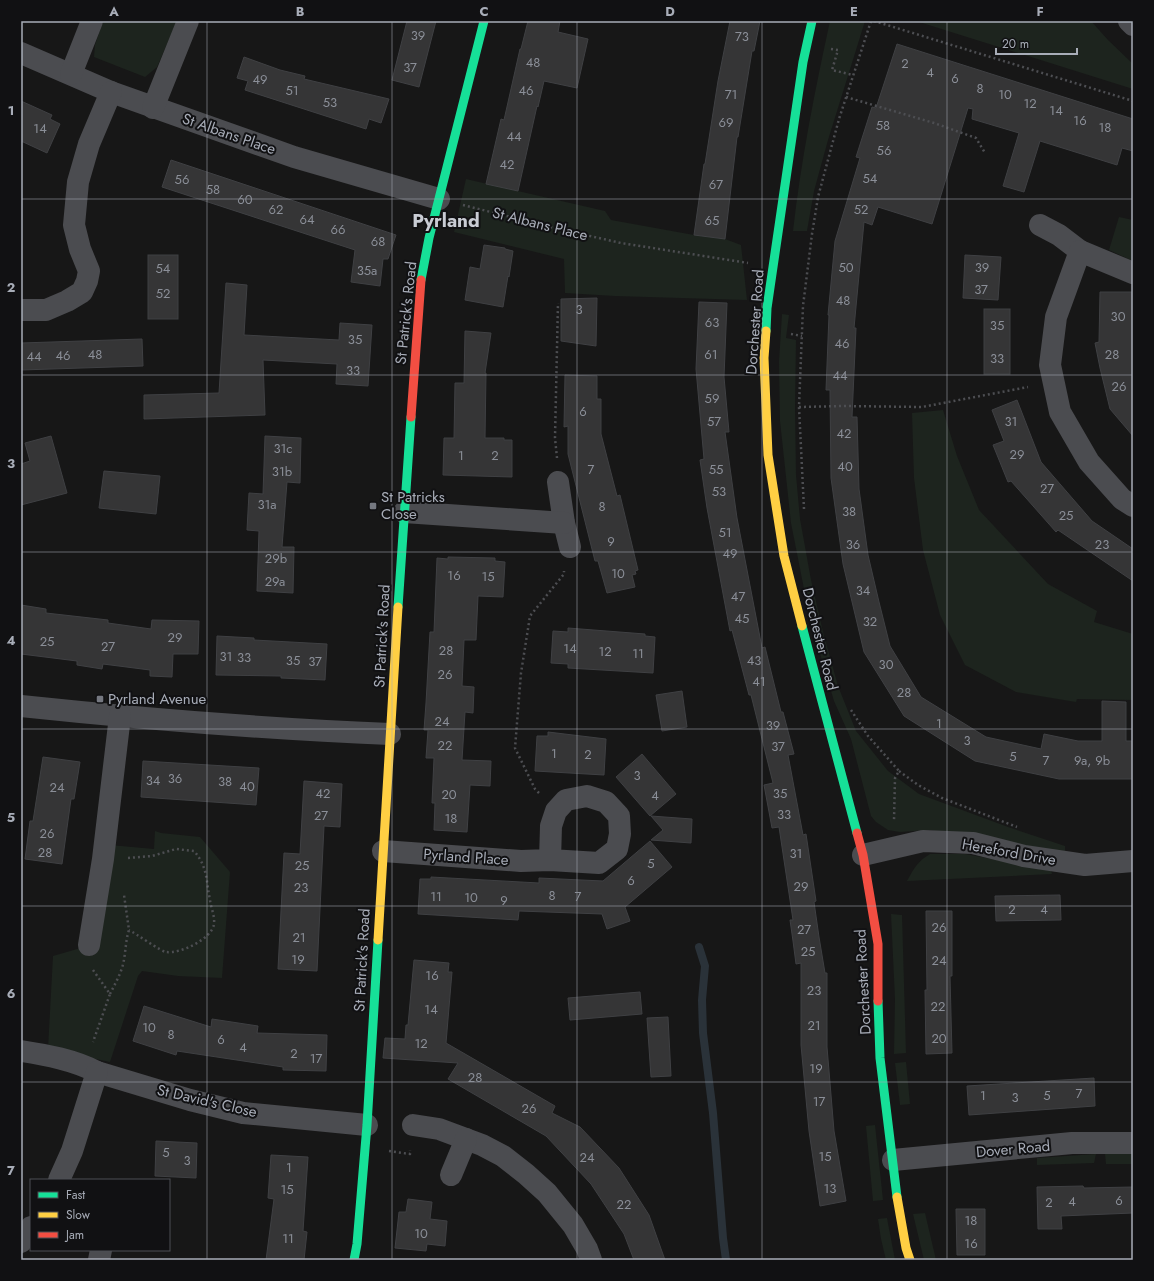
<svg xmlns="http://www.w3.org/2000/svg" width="1154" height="1281" font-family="Jost,sans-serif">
<rect width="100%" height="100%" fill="#171717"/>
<g fill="#1d241e">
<polygon points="103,21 177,21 157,67 145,77 94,57 95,45"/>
<path d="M830 21H865L828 140 814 191 807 231H793C801 160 815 90 830 21Z"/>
<polygon points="916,21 1091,21 1108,40 1133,64 1133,89"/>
<polygon points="466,179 605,211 611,220 694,235 725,239 741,245 747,300 615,296 565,293 564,259 454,232"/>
<polygon points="1119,217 1133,220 1133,261 1109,250"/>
<polygon points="782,314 789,315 786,338 796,340 795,408 796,475 800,519 811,580 823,632 838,686 856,731 888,771 919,794 1008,827 1065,846 1065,852 929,830 900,832 888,830 876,822 871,816 851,739 834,701 816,640 805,594 791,523 780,421 779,362"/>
<polygon points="943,410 957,456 979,510 1048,584 1097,611 1094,622 1133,634 1133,700 1077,699 1076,702 1016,692 965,665 940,615 923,550 914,478 912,413"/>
<polygon points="155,831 161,833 200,837 230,872 222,978 178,976 142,971 138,976 110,1062 48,1049 53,956 91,945 110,845 154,849"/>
<path d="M930 854H965L1051 870 1052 874 907 881C914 868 918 861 930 854Z"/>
<polygon points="891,914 902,915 906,1053 894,1054 895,999"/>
<polygon points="906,1062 910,1104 900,1105 895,1063"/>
<polygon points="875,1125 883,1200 873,1201 866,1126"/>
<polygon points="1096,1154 1094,1163 1037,1165 1037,1158"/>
<polygon points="1105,1154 1133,1154 1133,1164 1106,1164"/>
<polygon points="925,1213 936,1260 924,1260 913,1214"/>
<polygon points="887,1218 895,1260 886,1260 881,1239 878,1219"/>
</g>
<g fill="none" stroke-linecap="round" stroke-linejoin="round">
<polyline stroke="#2a3239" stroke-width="8" points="699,947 705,966 702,1000 703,1033 713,1113 723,1238 726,1260"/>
</g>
<g fill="#353536" stroke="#3f4043">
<polygon points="407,21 436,21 419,87 392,80"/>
<polygon points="528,21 560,21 558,32 588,39 577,88 544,81 538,107 537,106 518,191 486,184 501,119 504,120 520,49 521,49"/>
<polygon points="730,21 760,21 754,51 752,51 738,137 737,137 725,239 694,235 704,164 705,164 718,81"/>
<polygon points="897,44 1133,119 1133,151 1122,148 1117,165 1040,141 1024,192 1003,186 1019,133 972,119 973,109 968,108 932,224 878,207 872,225 864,222 854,328 856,328 852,417 857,417 859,489 868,555 879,602 890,646 921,697 986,737 1041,749 1044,734 1078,741 1102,741 1102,701 1126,702 1126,741 1133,741 1133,779 1059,779 975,761 904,716 864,652 843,564 831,478 830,390 826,390 829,315 828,315 835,241 860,158 856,157 872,107 876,108"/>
<polygon points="244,57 280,70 305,76 304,79 389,99 381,123 369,119 366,129 245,90 248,81 237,78"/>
<polygon points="21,101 52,115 50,119 60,124 47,153 21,141"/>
<polygon points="171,160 396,235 388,259 383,259 380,286 351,282 355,250 162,187"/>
<polygon points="484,245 505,248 505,249 513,251 509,277 508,276 503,307 465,300 470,267 480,269"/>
<rect x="148" y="255" width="30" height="64"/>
<polygon points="965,255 1001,257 998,300 963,298"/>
<polygon points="226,283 247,285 244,335 339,340 340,323 372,325 368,386 336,384 337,364 263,360 265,415 144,419 144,395 219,393"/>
<polygon points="1100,292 1132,292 1133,436 1110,409 1100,368 1095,343 1099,342"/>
<polygon points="597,298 596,346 561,341 561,299"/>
<polygon points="699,302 727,303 724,377 729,432 725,432 737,518 762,648 765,647 781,712 783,712 794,754 788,755 803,835 806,834 816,901 814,902 819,937 825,973 827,973 827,1047 834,1131 846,1201 820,1206 809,1131 801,1045 801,963 796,964 793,941 790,920 793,920 779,827 772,828 764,785 773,783 751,695 749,695 732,630 730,631 707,508 700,460 704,459 696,369"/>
<rect x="984" y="309" width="26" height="65"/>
<polygon points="465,331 491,333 485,373 486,373 485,438 504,438 504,440 512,440 512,477 443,475 444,438 454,438 455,383 464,383"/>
<polygon points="142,339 143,366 21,370 21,343"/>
<polygon points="565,375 597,376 597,399 601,399 601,434 617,496 620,495 638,570 635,571 636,574 632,575 635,587 607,593 598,561 595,561 568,454 568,426 564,427"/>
<polygon points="1017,400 1041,462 1092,521 1133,549 1133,581 1058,530 1056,532 1011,481 1008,482 993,445 1004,441 992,410"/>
<polygon points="51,436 67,493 21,505 21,464 30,461 25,443"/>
<polygon points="265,436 301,438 300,483 287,482 282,547 294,547 293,593 257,591 259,531 247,530 249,493 263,494"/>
<polygon points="104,471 160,476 156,514 99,508"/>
<polygon points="448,557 495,558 495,561 505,562 503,597 478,596 476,640 464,640 462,686 474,687 473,713 465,712 462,760 491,761 490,786 470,785 467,832 434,830 435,803 432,803 434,758 426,758 428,730 424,730 426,703 430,632 434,632 437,558 448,559"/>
<polygon points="21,605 46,609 46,613 108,620 108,623 151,629 152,620 199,621 198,654 173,654 172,677 150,676 150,670 103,664 102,669 77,665 77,661 21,654"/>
<polygon points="568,628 645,634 645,636 655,637 653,673 568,668 568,664 551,663 553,631 568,632"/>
<polygon points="217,636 254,638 254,640 327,644 325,680 281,678 281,676 216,675"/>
<polygon points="682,691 687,727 662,731 656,695"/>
<polygon points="548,732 606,739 604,775 535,771 537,736 548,736"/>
<polygon points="642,754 676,794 650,816 616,777"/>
<polygon points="43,757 80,762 74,799 71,799 62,864 25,859 30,821 33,821"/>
<polygon points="143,761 259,768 256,805 141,797"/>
<polygon points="304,781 342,784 340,827 324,826 317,971 278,969 284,853 300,854"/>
<polygon points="651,816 692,819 691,843 651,840 663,830"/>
<polygon points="650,841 672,867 625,907 630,921 607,929 602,914 519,911 518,920 418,914 420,879 431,879 431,877 539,883 539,878 603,881"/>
<polygon points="1060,895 1061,920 996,921 995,896"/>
<polygon points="926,911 952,911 952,976 950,976 952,1053 926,1054 925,990 927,990"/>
<polygon points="414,960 449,963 448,972 452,972 446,1043 555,1106 552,1113 580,1127 619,1168 649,1215 665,1260 634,1260 624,1234 591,1184 546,1136 448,1079 458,1063 383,1058 385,1038 405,1039 406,1025 408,1025"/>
<polygon points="640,992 642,1014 570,1020 568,998"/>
<polygon points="144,1006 211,1027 212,1019 258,1026 257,1033 327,1035 326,1071 283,1070 283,1067 177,1051 176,1055 133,1041"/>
<polygon points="668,1017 671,1076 651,1077 647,1018"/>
<polygon points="1094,1078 1095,1106 969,1115 967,1086"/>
<polygon points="156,1141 197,1143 196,1178 155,1176"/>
<polygon points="271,1155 308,1157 303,1231 307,1232 304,1260 266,1260 274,1199 268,1198"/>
<polygon points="1083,1186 1084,1188 1133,1187 1133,1213 1061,1216 1062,1229 1038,1229 1037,1187"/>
<polygon points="408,1199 432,1202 430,1219 447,1221 445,1246 427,1244 426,1251 395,1248 399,1212 406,1212"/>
<polygon points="956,1209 985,1209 985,1255 957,1255"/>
</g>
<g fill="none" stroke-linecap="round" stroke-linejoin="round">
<g stroke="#4d4e52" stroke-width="2.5" stroke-dasharray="2 3" stroke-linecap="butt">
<polyline points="874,21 1133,101"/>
<polyline points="831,49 838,50 832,70 853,75"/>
<polyline points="846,97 934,123 976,138 985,153"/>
<polyline points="463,205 550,227 621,243 748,263"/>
<polyline points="791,334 802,336"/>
<polyline points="799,407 844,406 922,407 1028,387"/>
<polyline points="557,458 555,438 558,303"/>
<polyline points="804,509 799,407 803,306 812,234 818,197 839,119 871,21"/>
<polyline points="851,710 868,736 899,771 895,778 894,821"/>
<polyline points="899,771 918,785 942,798 1017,827"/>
<polyline points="539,793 535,789 515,748 521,673 530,616 564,574 564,571"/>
<path d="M128 858 152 856 176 849 194 851C208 867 206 881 210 900 211 908 215 916 214 924 212 939 180 954 166 952 162 952 135 933 129 930"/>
<polyline points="93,970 110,994 93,1042"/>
<path d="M110 994C114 986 119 977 122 968 126 955 125 942 129 930L124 895"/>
<polyline points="389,1151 410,1154 410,1150"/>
</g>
<g stroke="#4b4c50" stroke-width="22">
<polyline points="1129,21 1133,25"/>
<polyline points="21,53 111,92 294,157 439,199"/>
<polyline points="71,74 92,21"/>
<polyline points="153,108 188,21"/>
<polyline points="1040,225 1059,235 1080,251"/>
<polyline points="1133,273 1080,251 1056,317 1050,365 1060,412 1089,462 1122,499 1133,506"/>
<polyline points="21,310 46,310 67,301 82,292 87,281 89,271 80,249 74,225 78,182 89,144 111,92"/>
<polyline points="558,482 564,523 570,547"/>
<polyline points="404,512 564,523"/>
<path d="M21 706C144 719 267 729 390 734"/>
<polyline points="383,851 521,861 550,860 599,863 617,849 620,834 619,816 606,802 587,796 566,800 556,811 551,826 550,860"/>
<polyline points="863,855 923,841 973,843 1024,856 1085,865 1133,861"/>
<polyline points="89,945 103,859 120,716"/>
<path d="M21 1051C47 1055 74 1060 97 1072L190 1100 243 1113 367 1125"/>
<polyline points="413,1125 439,1129 482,1145 503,1156 526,1174 547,1193 573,1225 587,1249 591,1260"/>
<polyline points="893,1160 1072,1143 1133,1143"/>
<polyline points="451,1175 466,1139"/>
<polyline points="59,1180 72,1151 97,1072"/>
<polyline points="21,1242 31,1227"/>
<polyline points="99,1260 101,1250"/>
</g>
<g stroke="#16e098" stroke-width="9">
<polyline points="421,280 429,238 484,21"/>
<polyline points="766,331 767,308 803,62 812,21"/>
<polyline points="398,607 411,417"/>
<polyline points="802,626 857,833"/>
<polyline points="878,1001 880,1058 897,1197"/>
<polyline points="354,1260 357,1244 367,1125 378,940"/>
</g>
<g stroke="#ffcf43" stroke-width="9">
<polyline points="766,331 764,358 768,455 784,556 802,626"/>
<polyline points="378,940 398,607"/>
<polyline points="897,1197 906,1248 910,1260"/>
</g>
<g stroke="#f24e42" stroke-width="9">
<polyline points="411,417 421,280"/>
<polyline points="857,833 863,855 878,944 878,1001"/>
</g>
</g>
<path fill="none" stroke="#a8adb8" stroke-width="1" stroke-opacity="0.55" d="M207 21V1260M392 21V1260M577 21V1260M762 21V1260M947 21V1260M21 199H1133M21 375H1133M21 552H1133M21 729H1133M21 906H1133M21 1082H1133"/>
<g fill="#757880" stroke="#111113" stroke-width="1.5">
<rect x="369" y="502" width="8" height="8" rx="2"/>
<rect x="96" y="695" width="8" height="8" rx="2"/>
</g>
<g text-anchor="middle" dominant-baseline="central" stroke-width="4" stroke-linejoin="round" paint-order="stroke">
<g font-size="13" fill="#8b8f98">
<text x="418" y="35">39</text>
<text x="742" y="36">73</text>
<text x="533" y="62">48</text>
<text x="905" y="63">2</text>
<text x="410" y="67">37</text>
<text x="930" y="72">4</text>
<text x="955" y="78">6</text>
<text x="260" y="79">49</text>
<text x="980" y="88">8</text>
<text x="292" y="90">51</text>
<text x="526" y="90">46</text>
<text x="731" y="94">71</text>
<text x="1005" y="94">10</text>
<text x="330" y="102">53</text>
<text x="1030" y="103">12</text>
<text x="1056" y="110">14</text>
<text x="1080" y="120">16</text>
<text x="726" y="122">69</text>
<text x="883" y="125">58</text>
<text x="1105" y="127">18</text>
<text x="40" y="128">14</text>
<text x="514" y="136">44</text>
<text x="884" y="150">56</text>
<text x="507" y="164">42</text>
<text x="870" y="178">54</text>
<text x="182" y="179">56</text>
<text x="716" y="184">67</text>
<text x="213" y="189">58</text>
<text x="245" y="199">60</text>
<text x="276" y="209">62</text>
<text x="861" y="209">52</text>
<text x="307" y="219">64</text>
<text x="712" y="220">65</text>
<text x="338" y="229">66</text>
<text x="378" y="241">68</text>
<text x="846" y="267">50</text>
<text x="982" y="267">39</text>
<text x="163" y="268">54</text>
<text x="367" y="270">35a</text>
<text x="981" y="289">37</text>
<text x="163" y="293">52</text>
<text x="843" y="300">48</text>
<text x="579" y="309">3</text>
<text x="1118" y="316">30</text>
<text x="712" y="322">63</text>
<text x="997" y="325">35</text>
<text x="355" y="339">35</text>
<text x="842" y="343">46</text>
<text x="95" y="354">48</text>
<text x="711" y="354">61</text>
<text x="1112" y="354">28</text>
<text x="63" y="355">46</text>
<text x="34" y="356">44</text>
<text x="997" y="358">33</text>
<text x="353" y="370">33</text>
<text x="840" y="375">44</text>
<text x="1119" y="386">26</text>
<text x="712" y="398">59</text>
<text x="583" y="411">6</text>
<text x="714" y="421">57</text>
<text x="1011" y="421">31</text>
<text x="844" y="433">42</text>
<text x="283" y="448">31c</text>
<text x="1017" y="454">29</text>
<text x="461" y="455">1</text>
<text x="495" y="455">2</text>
<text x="845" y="466">40</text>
<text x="591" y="469">7</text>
<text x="716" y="469">55</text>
<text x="282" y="471">31b</text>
<text x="1047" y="488">27</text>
<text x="719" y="491">53</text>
<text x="267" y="504">31a</text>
<text x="602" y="506">8</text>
<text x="849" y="511">38</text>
<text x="1066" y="515">25</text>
<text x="725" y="532">51</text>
<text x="611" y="541">9</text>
<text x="853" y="544">36</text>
<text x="1102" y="544">23</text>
<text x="730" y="553">49</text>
<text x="276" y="558">29b</text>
<text x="618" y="573">10</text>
<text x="454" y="575">16</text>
<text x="488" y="576">15</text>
<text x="275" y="581">29a</text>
<text x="863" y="590">34</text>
<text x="738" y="596">47</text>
<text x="742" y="618">45</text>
<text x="870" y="621">32</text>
<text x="175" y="637">29</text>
<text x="47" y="641">25</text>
<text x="108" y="646">27</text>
<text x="570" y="648">14</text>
<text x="446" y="650">28</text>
<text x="605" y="651">12</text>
<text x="638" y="653">11</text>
<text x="226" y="656">31</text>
<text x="244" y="657">33</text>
<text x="293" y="660">35</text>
<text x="754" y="660">43</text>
<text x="315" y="661">37</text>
<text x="886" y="664">30</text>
<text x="445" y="674">26</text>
<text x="759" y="681">41</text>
<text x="904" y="692">28</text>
<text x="442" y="721">24</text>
<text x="939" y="723">1</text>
<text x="773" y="725">39</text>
<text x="967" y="740">3</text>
<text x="445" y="745">22</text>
<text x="778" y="746">37</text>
<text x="554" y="753">1</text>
<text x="588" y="754">2</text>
<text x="1013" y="756">5</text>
<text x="1046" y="760">7</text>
<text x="1092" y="760">9a, 9b</text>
<text x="637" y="775">3</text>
<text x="175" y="778">36</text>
<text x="153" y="780">34</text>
<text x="225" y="781">38</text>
<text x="247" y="786">40</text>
<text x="57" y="787">24</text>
<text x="323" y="793">42</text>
<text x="780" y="793">35</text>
<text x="449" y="794">20</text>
<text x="655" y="795">4</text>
<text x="784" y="814">33</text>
<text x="321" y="815">27</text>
<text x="451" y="818">18</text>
<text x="47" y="833">26</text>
<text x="45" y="852">28</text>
<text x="796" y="853">31</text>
<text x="651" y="863">5</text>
<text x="302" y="865">25</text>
<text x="631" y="880">6</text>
<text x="801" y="886">29</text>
<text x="301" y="887">23</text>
<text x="552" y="895">8</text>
<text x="436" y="896">11</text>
<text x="578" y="896">7</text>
<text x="471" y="897">10</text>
<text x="504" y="900">9</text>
<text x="1012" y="909">2</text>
<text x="1044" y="909">4</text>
<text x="939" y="927">26</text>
<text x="804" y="929">27</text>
<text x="299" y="937">21</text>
<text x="808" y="951">25</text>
<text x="298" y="959">19</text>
<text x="939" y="960">24</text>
<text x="432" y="975">16</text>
<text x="814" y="990">23</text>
<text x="938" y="1006">22</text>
<text x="431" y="1009">14</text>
<text x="814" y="1025">21</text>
<text x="149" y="1027">10</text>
<text x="171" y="1034">8</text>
<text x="939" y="1038">20</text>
<text x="221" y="1039">6</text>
<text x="421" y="1043">12</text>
<text x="243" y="1047">4</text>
<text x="294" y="1053">2</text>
<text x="316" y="1058">17</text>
<text x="816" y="1068">19</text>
<text x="475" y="1077">28</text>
<text x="1079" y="1093">7</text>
<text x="983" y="1095">1</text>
<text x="1047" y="1095">5</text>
<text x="1015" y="1097">3</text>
<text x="819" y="1101">17</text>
<text x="529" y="1108">26</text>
<text x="166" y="1152">5</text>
<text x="825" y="1156">15</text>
<text x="587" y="1157">24</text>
<text x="187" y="1160">3</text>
<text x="289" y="1167">1</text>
<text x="830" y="1188">13</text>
<text x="287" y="1189">15</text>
<text x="1119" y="1200">6</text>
<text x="1072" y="1201">4</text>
<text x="1049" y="1202">2</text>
<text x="624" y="1204">22</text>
<text x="971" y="1220">18</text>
<text x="421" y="1233">10</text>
<text x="288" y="1238">11</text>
<text x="971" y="1243">16</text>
</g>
<g font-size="15" fill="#a8adb8" stroke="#111113">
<text transform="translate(229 134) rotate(19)">St Albans Place</text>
<text transform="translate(540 224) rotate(14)">St Albans Place</text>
<text transform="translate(406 313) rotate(-84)">St Patrick's Road</text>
<text transform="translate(755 322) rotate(-86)">Dorchester Road</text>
<text transform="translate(382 636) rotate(-87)">St Patrick's Road</text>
<text transform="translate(820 639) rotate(76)">Dorchester Road</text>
<text transform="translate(1009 852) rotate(10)">Hereford Drive</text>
<text transform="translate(466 857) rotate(4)">Pyrland Place</text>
<text transform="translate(362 960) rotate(-87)">St Patrick's Road</text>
<text transform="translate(863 982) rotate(-93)">Dorchester Road</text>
<text transform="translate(207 1101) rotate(13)">St David's Close</text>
<text transform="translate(1013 1149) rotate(-5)">Dover Road</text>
</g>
<g font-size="15" fill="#a8adb8" stroke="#111113" text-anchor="start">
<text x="381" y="497">St Patricks<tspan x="381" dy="17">Close</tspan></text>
<text x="108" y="699">Pyrland Avenue</text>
</g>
<g font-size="19" font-weight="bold" fill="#c9ccd4" stroke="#111113">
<text x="446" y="220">Pyrland</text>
</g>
</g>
<rect width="1154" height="1281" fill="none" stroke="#111113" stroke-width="44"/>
<rect x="30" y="1179" width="140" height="72" fill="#111113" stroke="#4d4f55"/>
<rect x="38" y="1192" width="20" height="6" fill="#16e098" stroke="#4d4f55"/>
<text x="66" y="1199" font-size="12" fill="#a8adb8">Fast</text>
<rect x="38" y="1212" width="20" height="6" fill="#ffcf43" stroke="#4d4f55"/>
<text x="66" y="1219" font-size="12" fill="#a8adb8">Slow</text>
<rect x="38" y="1232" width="20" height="6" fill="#f24e42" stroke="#4d4f55"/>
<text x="66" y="1239" font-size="12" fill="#a8adb8">Jam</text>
<path d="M996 48v6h81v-6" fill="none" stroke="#a8adb8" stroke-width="2"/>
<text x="1002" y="48" font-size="12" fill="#a8adb8" stroke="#111113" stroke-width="3" paint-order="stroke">20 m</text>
<rect x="22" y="22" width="1110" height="1237" fill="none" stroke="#a8adb8" stroke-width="1.5"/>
<g font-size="13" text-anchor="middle" font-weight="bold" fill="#a8adb8">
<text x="114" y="16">A</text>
<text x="300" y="16">B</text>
<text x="484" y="16">C</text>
<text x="670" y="16">D</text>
<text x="854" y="16">E</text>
<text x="1040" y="16">F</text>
<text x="11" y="115">1</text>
<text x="11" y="292">2</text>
<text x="11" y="468">3</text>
<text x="11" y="645">4</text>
<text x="11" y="822">5</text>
<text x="11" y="998">6</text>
<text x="11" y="1175">7</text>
</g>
</svg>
